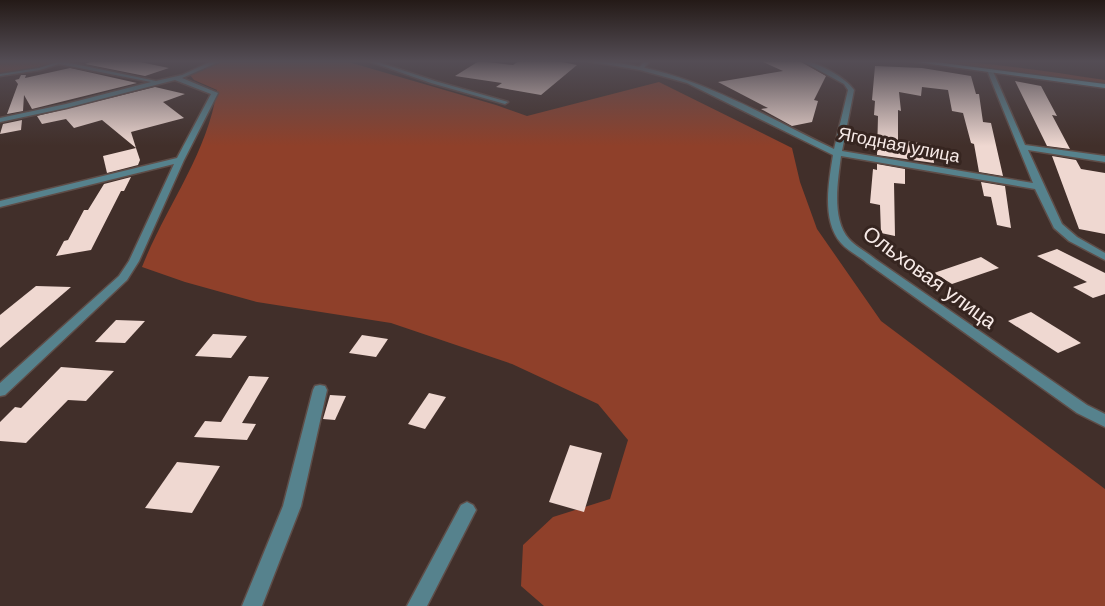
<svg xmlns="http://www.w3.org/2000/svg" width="1105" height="606" font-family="Arial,sans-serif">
<rect width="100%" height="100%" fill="#412f2a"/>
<g fill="#874635">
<polygon points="0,61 63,61 25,71 0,74"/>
<path d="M926 61C986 61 1045 71 1105 80V85Z"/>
</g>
<path fill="#8f402a" d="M225 61H345L496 105 527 116 659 82 792 148 800 182 817 229 881 321 1105 489V606H544L521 586 523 545 553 517 610 499 628 440 598 404 512 364 391 323 257 302 185 282 142 267C165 208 207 155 217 90L194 80 190 75Z"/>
<g fill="#efd8d1">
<polygon points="93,61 135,61 169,68 145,76 85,64"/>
<polygon points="479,61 513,65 519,61 557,61 577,65 541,95 496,87 502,83 455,76"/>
<polygon points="761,61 800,61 826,76 814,100 818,101 812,122 792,126 761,109 768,108 718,82 783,71"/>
<polygon points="875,66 922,68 971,76 976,94 979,94 983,122 991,123 1003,176 979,172 974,144 971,143 963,113 952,111 948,90 922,87 921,96 899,92 901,111 898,110 898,140 932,145 934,163 877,155 878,116 874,115 875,101 872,100"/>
<polygon points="70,68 137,83 32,109 24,95 23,111 7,114 18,84 15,80 19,79 21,75 26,75 25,78"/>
<polygon points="1015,81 1041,86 1057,116 1052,115 1070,149 1047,146"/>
<polygon points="155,87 185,94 163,102 184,118 131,132 136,148 102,120 74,128 66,119 42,124 37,116"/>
<polygon points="22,120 21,130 0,134 3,124"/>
<polygon points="136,148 140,160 138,165 107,173 103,156"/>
<polygon points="1052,156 1076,160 1081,169 1105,173 1105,234 1079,229"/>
<polygon points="877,164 905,169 905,184 894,183 895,236 881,233 880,205 870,203 873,169 877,170"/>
<polygon points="131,177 124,191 121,191 91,250 56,256 64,241 68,240 84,210 88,210 104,184"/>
<polygon points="981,182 1005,186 1011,228 997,225 991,197 984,196"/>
<polygon points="1057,249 1105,273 1105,294 1093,298 1073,287 1087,282 1037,256"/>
<polygon points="981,257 999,268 952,284 934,273"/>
<polygon points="36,286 71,287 0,348 0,315"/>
<polygon points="1031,312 1081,343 1058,353 1008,321"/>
<polygon points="116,320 145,321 125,343 95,342"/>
<polygon points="213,334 247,336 231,358 195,356"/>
<polygon points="362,335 388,339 376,357 349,353"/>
<polygon points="61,367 114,371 86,401 68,400 26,443 0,441 0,422 15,407 21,408"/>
<polygon points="249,376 269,377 242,423 256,424 247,440 194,437 205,421 221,422"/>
<polygon points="429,393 446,397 425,429 408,424"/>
<polygon points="330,395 346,396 335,420 323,419"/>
<polygon points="570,445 602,453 584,512 549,502"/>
<polygon points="177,462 220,466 192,513 145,508"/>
</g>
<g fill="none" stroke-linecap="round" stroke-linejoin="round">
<defs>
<g id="service">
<polygon points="61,61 68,61 40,70 0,76 0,74 39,68"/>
<polygon points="368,61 375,61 435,81 508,102 505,104 431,83"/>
<polygon points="645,61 650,61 643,69 639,69 639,67"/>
</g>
<g id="minor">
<polygon points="61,61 156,81 182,75 212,61 221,61 182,78 218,93 184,160 139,261 127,280 5,395 0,396 0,383 119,276 129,261 174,164 0,207 0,201 177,158 211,94 175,80 66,108 0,122 0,118 66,104 151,82 59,64"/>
<path d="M587 61C676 61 756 112 834 149L848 90 844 84 802 61C817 61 846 78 854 90L842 151 1033 183 987 70 992 69 1025 145 1105 156V162L1028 150 1062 224 1077 237 1105 253V260L1069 241 1054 228 1035 189 841 156C838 180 831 219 849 239 856 247 867 252 875 259L1087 405 1105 414V427L1077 413 867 263C859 256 848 251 841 243 821 220 829 181 833 155L687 83 640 70Z"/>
<polygon points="320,385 325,386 327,390 301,506 262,606 242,606 283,506 313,390 315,386"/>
<polygon points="467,502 473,505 476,510 427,606 407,606 461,505"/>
</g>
<polygon id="secondary" points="909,61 928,61 1105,84 1105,88"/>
</defs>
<use href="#service" stroke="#5e4d48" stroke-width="3"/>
<use href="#minor" stroke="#5e4d48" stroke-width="3"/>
<use href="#secondary" stroke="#5e4d48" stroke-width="3"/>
<use href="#service" fill="#56828d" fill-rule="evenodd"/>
<use href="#minor" fill="#56828d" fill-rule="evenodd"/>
<use href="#secondary" fill="#65aebf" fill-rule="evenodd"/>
</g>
<linearGradient id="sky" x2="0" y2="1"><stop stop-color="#241a17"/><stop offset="0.42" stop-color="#544d55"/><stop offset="1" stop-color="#544d55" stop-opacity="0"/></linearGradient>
<rect width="1105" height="146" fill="url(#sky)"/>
<g text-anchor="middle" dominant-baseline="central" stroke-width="6" stroke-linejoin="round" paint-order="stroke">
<g font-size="18" fill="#f7eae7" stroke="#362520">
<text transform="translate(899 145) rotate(11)">Ягодная улица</text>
</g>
<g font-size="21" fill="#f7eae7" stroke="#362520">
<text transform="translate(930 277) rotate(36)">Ольховая улица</text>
</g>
</g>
</svg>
